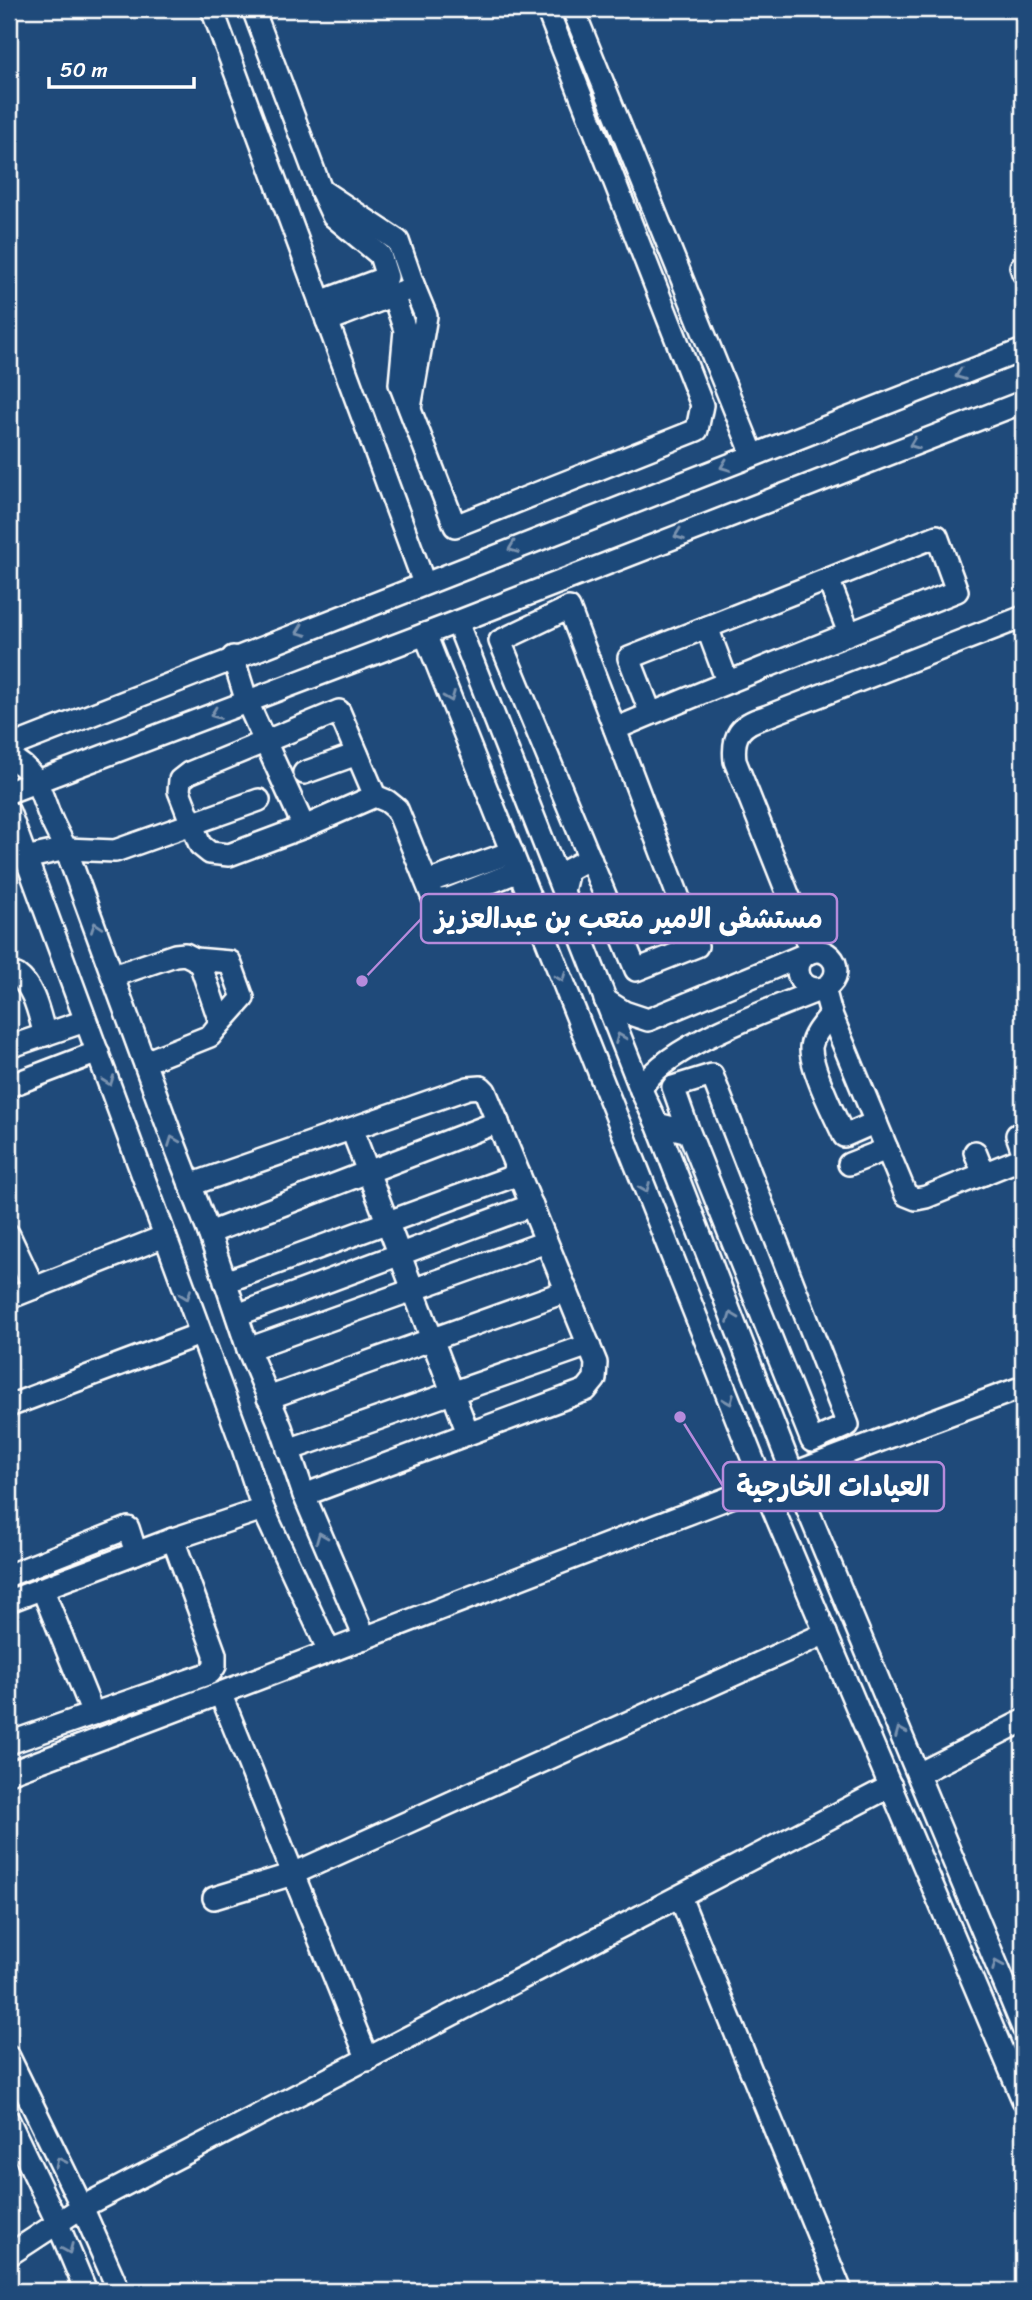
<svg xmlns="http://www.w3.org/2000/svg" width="1032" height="2300" font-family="Sriracha,'Playpen Sans Arabic',sans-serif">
<rect width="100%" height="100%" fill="#1f4a7a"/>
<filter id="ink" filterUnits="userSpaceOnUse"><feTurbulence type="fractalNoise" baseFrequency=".0143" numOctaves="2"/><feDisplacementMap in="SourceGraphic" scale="14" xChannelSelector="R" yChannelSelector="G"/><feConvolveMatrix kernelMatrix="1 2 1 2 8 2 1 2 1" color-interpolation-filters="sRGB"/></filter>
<g filter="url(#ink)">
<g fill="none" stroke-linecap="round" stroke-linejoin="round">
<defs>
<g id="minor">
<polyline points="212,9 424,583"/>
<polyline points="253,9 321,190 333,216 380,255 387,277 320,302"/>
<polyline points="573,9 753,455"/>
<polyline points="321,190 398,241 414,287 327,321"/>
<polyline points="1023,266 1021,267 1023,273"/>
<polyline points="393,295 405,330 400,384 455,526 697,430 702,405 547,9"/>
<polyline points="410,408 426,316 414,287"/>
<polyline points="828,579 849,633"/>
<polygon points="569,608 697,946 636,970 500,641"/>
<polyline points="457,622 641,1090 657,1124 792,1472 1023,2028"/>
<polyline points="707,627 727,681"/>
<polyline points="425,634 763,1485 1023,2100"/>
<polyline points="233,657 247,702 304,827"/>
<path d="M615 729C728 681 843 636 957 591L937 536 629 658 651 714"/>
<polyline points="9,747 1023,350"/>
<path d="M9 757C39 772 39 791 51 819 55 829 61 839 66 849L169 1130 209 1233 248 1349 281 1427 304 1495 365 1638"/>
<polyline points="304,773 357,754"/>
<polyline points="9,792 457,622 1023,402"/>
<polyline points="375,796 339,711 189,773 180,780 179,791 200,845 210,853 229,855 304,827 375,796 387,801 397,809 434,901 449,899 519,871"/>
<polyline points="9,812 241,1442 263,1509 329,1651"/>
<polyline points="25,858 66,849 115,851 259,800"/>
<polyline points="427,882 512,852"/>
<polyline points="563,891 568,870 590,858"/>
<circle cx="817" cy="970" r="19"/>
<polyline points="195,959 230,962 243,998 218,1026"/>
<polyline points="113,976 175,955 185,954 195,959 201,966 219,1019 218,1026 210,1036 145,1062"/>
<path d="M9 977 17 975C35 988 39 1015 45 1035"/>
<path d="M605 1000 624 1012 648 1020 811 952 735 761C732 735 740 724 765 717L1023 617"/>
<path d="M831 1014C824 1023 813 1034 811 1047 810 1068 835 1116 844 1136L876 1122"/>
<polyline points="9,1047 85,1021"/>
<polyline points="9,1086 98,1052"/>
<path d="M641 1090C660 1046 779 1007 824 988L831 1014 906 1195 916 1199 926 1197 1023 1158"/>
<polyline points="657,1124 689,1132 673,1087 712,1075 848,1425 812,1441 689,1132"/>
<polyline points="352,1130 468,1433"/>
<polyline points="1017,1135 1023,1152"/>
<polyline points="975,1152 984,1174"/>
<polyline points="849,1164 887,1149"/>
<polyline points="190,1185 468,1088 481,1087 485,1091 596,1363 595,1379 586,1390 304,1495"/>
<polyline points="209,1233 498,1122"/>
<polyline points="9,1235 34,1288"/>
<polyline points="225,1282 519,1174"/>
<polyline points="9,1298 165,1236"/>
<polyline points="237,1315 532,1205"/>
<polyline points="248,1349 546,1242"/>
<polyline points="268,1398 567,1291"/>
<polyline points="9,1406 200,1334"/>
<polyline points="288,1450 589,1345"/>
<polyline points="9,1575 128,1528 136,1553"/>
<polyline points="42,1588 93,1714"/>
<polyline points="9,1601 173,1539 263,1509"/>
<polyline points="221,1695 368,2060"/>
<polyline points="9,1743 210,1673 215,1666 215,1654 173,1539"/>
<path d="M9 1773C348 1647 684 1512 1023 1387"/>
<polyline points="918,1774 1023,1721"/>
<polyline points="680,1897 841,2291"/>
<polyline points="214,1898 293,1874 826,1633"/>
<polyline points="9,2057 82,2207 119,2291"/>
<polyline points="9,2121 57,2222 86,2291"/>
<polyline points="9,2255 82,2207 891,1786"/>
</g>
</defs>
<use href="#minor" stroke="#fff" stroke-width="26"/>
<use href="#minor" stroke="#1f4a7a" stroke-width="21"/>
</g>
<defs><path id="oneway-chevron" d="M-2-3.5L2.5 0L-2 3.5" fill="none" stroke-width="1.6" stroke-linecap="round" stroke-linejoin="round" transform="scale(1.75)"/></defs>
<g stroke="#7992af">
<use href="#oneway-chevron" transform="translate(960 375) rotate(159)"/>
<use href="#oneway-chevron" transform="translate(914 444) rotate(159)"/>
<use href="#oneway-chevron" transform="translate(725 466) rotate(159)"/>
<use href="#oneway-chevron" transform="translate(679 535) rotate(159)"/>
<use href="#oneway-chevron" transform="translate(513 548) rotate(159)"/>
<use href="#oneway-chevron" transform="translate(301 631) rotate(159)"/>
<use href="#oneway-chevron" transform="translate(450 697) rotate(68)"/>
<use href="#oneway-chevron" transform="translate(215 714) rotate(159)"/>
<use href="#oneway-chevron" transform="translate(96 927) rotate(-109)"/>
<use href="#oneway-chevron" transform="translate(561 977) rotate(68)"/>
<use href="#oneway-chevron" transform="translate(620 1038) rotate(-112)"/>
<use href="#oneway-chevron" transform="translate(109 1081) rotate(70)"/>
<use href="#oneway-chevron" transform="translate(173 1141) rotate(-111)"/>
<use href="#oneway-chevron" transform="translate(645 1188) rotate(68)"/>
<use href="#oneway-chevron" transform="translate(186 1295) rotate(70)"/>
<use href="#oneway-chevron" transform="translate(732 1317) rotate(-111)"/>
<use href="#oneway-chevron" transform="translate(729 1400) rotate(68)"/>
<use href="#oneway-chevron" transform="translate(321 1537) rotate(-112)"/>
<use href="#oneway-chevron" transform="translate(900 1732) rotate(-113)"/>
<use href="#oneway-chevron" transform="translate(997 1965) rotate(-113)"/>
<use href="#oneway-chevron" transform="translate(60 2162) rotate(-116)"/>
<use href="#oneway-chevron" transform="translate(68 2249) rotate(67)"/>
</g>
</g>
<path fill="none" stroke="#b68bdc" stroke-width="2.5" d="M362 981L421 919M680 1417L723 1486"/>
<g fill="#b68bdc" stroke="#1f4a7a" stroke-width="2.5">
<circle cx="362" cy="981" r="7"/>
<circle cx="680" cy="1417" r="7"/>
</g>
<g fill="#1f4a7a" stroke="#b68bdc" stroke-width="2.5">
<rect x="421" y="894" width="416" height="49" rx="7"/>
<rect x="723" y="1462" width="221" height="49" rx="7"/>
</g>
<g font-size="28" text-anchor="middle" font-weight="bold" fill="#fff">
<text x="629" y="928">مستشفى الامير متعب بن عبدالعزيز</text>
<text x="833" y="1496">العيادات الخارجية</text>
</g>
<rect width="1032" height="2300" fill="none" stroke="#1f4a7a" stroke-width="35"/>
<rect x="18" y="18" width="997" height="2265" fill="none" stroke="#fff" stroke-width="2.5" filter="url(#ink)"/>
<path d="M49 77v10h145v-10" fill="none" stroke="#ffffff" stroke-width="3.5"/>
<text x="60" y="77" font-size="21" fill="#ffffff" stroke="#1f4a7a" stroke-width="5" paint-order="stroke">50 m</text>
</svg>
